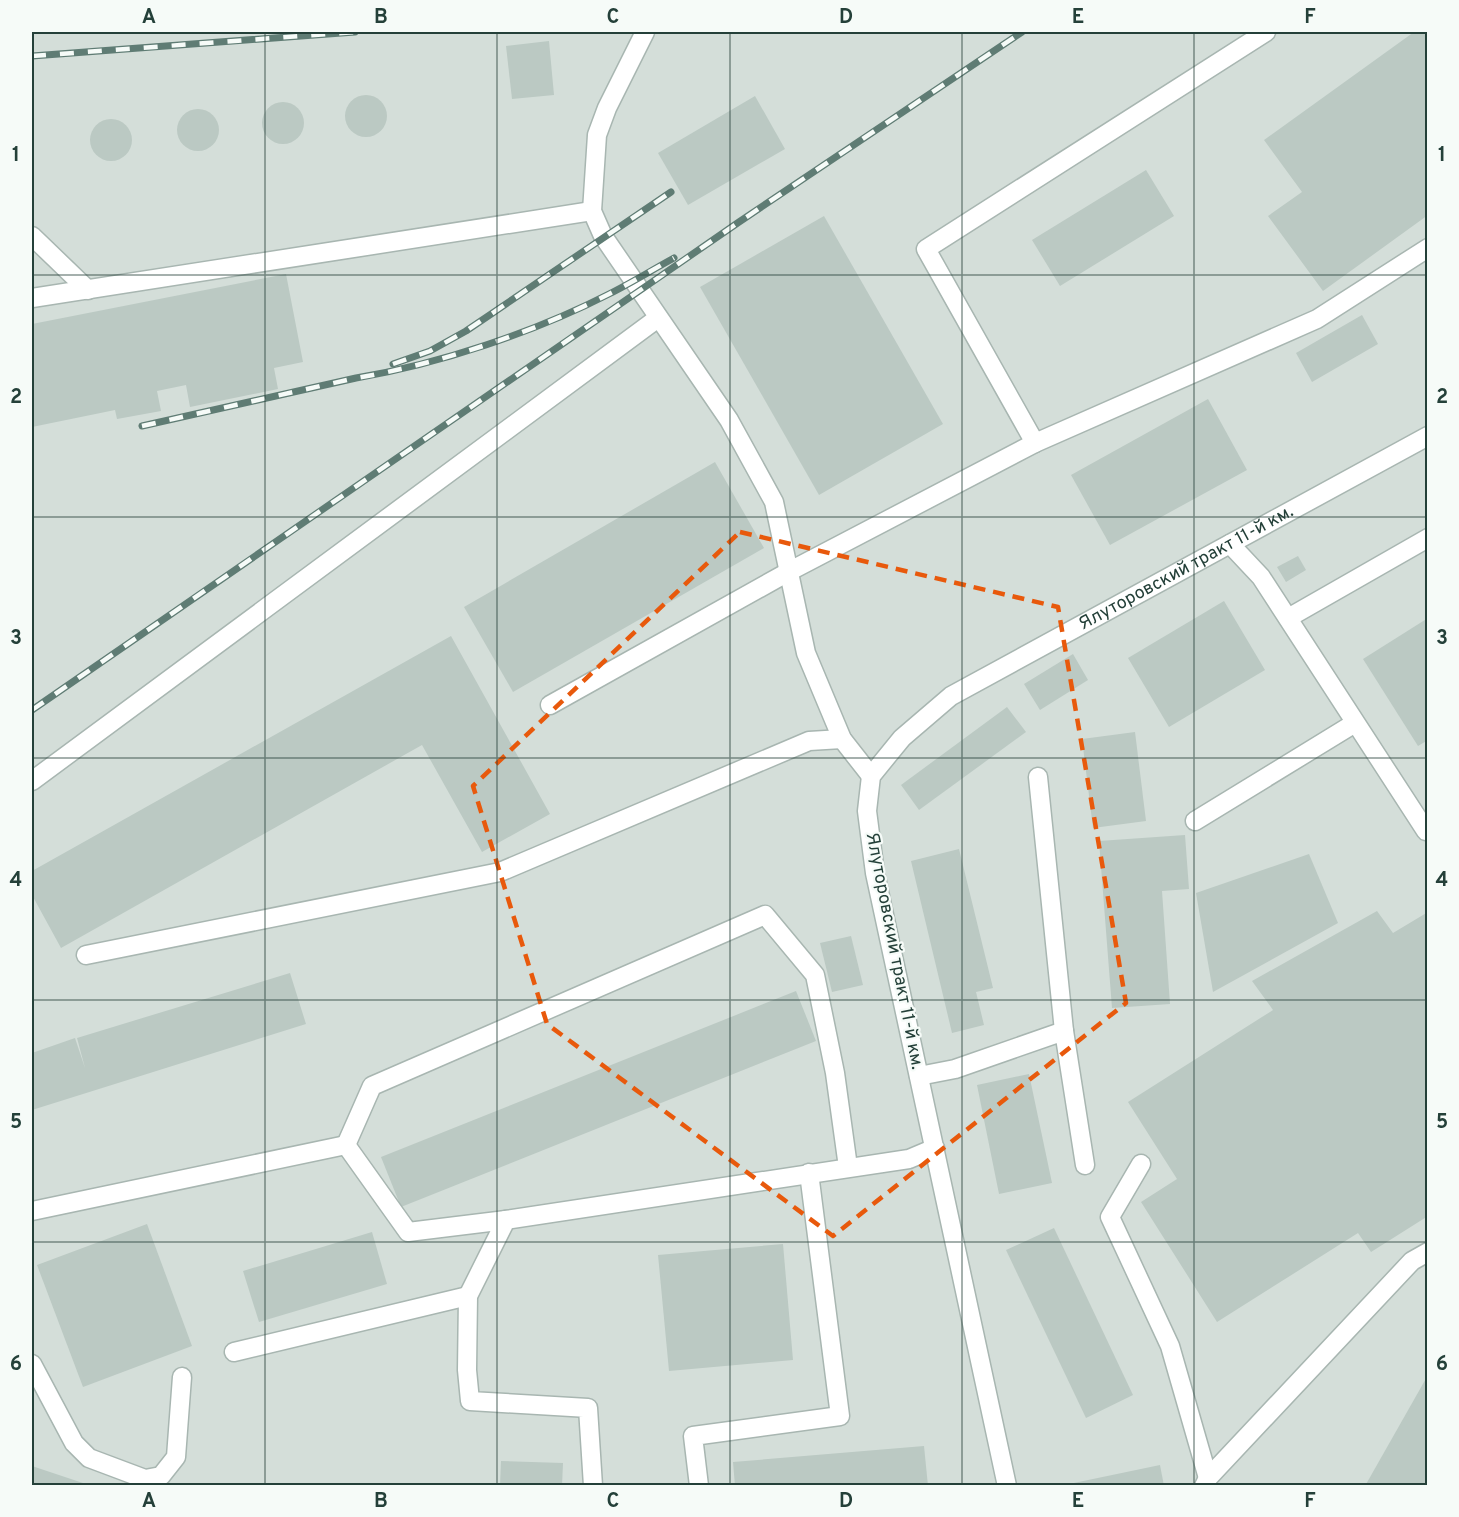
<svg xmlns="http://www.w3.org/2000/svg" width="1459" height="1517" font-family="Overpass,sans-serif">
<rect width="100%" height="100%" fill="#e6eeea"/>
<rect fill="#d4ded9" x="32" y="32" width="1395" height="1453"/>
<g fill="#bbc9c3">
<polygon points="1414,32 1428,32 1428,215 1323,291 1268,216 1302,192 1264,140"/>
<polygon points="549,41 554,95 512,99 506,46"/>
<circle cx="366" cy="116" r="21"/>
<polygon points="755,96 785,149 688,205 658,153"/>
<circle cx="283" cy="123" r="21"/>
<circle cx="198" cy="130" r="21"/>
<circle cx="111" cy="140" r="21"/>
<polygon points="1146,170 1174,216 1060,286 1032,240"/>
<polygon points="824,216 943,424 819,495 700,287"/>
<polygon points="286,274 303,362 274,368 278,389 190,407 186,385 157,391 161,411 117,419 115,410 32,427 32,324"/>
<polygon points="1362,315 1378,344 1312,382 1296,353"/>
<polygon points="1208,399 1247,470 1110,545 1071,475"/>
<polygon points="715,462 764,548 513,692 464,607"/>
<polygon points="1298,556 1306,570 1286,582 1277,567"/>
<polygon points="1224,601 1265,670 1169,727 1128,658"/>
<polygon points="1428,618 1428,740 1418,746 1363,659"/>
<polygon points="451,636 550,814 482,852 422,745 61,948 32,895 32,871"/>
<polygon points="1073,654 1088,680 1040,710 1024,684"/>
<polygon points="1007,707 1026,732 919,810 901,785"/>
<polygon points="1135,732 1146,821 1093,828 1082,739"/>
<polygon points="1185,835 1189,889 1162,891 1170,1004 1112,1008 1099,841"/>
<polygon points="959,849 993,988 976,992 984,1025 952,1033 911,861"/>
<polygon points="1309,854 1338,923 1213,992 1196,893"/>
<polygon points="1377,911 1393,933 1428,912 1428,1216 1371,1252 1358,1233 1217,1322 1141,1202 1177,1179 1128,1102 1273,1010 1252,981"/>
<polygon points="851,936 863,985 832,992 820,943"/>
<polygon points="290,973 306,1024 32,1110 32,1053 75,1038 85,1068 77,1038"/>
<polygon points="796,991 816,1041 401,1207 381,1157"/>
<polygon points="1029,1074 1052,1183 999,1194 977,1085"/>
<polygon points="147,1224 192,1346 83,1387 37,1265"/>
<polygon points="1054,1228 1133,1395 1086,1418 1006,1250"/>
<polygon points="372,1232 387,1284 259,1322 243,1271"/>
<polygon points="783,1244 793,1360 669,1371 658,1255"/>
<polygon points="1428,1375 1428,1486 1365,1486"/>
<polygon points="924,1446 928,1486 735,1486 733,1462"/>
<polygon points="501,1461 563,1463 562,1486 500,1486"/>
<polygon points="1160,1465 1164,1486 1069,1486 1069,1484"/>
<polygon points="32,1466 89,1485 89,1486 32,1486"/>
</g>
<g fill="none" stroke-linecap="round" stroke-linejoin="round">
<defs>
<g id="minor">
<polyline points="645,32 607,108 597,135 592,211 603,236 729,420 774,502 806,653 842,739 871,776"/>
<polyline points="32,236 88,290"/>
<polyline points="32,298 592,211"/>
<polyline points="1035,443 926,249 1266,32"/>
<polyline points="1230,544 1261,577 1426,831"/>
<polyline points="1288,618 1428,538"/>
<polyline points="550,705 790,571 1035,443 1317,319 1428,248"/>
<polyline points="1038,777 1064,1031"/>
<polyline points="32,781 658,318"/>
<polyline points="1195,821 1355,723"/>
<polyline points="86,955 500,872 809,741 842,739"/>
<polyline points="919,1076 955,1069 1064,1031 1085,1165"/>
<polyline points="346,1145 372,1086 765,915 815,975 835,1073 848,1167"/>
<polyline points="1141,1164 1110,1217 1170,1346 1208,1478"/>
<polyline points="32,1211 346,1145 408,1232 506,1220"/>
<polyline points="234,1352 468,1296"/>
<polyline points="32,1364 74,1443 89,1458 145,1479 161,1476 176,1457 182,1377"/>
<polyline points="593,1486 588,1408 470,1401 467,1370 468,1296 506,1220 909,1159 935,1148"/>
<polyline points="699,1486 693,1436 840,1416 809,1173"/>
<path id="s1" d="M1007 1486 875 873 867 811 871 776 902 738 951 696 1428 436"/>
<polyline points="1204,1486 1208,1478 1412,1261 1428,1252"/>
</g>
</defs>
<use href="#minor" stroke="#a8b6b1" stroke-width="21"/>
<use href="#minor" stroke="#fff" stroke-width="18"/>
<defs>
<g id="rail">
<polyline points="32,56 355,32"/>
<polyline points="393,364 430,351 466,331 671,192"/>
<path d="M142 426 356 378C439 364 535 332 609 294 631 283 652 270 674 258"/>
<polyline points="32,710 739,222 1022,32"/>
</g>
</defs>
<use href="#rail" stroke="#5f7c74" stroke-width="7"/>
<use href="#rail" stroke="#f6fbf8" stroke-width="4.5" stroke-dasharray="14" stroke-linecap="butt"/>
</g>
<path fill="none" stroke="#e8590c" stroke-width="4.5" stroke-dasharray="12 8" stroke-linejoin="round" d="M740 532 1058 607 1126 1003 833 1236 547 1024 473 786Z"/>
<path fill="none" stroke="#244039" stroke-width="1.5" stroke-opacity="0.55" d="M265 32V1486M497 32V1486M730 32V1486M962 32V1486M1194 32V1486M32 275H1428M32 517H1428M32 758H1428M32 1000H1428M32 1242H1428"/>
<g text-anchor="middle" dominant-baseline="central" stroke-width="4.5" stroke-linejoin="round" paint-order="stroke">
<g font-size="18" fill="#244039" stroke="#f6fbf8">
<text stroke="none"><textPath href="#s1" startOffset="1106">Ялуторовский тракт 11-й км.</textPath></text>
<text transform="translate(894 951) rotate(79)">Ялуторовский тракт 11-й км.</text>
</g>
</g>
<rect width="1459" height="1517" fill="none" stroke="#f6fbf8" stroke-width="66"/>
<rect x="33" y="33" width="1393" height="1451" fill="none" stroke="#244039" stroke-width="2"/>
<g font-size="20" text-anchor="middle" font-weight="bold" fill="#244039">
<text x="149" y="23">A</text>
<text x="381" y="23">B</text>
<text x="613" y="23">C</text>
<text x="846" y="23">D</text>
<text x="1078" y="23">E</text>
<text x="1310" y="23">F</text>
<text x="16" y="161">1</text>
<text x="1442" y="161">1</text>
<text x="16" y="403">2</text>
<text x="1442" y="403">2</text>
<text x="16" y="644">3</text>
<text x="1442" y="644">3</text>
<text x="16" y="886">4</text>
<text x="1442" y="886">4</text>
<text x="16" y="1128">5</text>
<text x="1442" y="1128">5</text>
<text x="16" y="1370">6</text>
<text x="1442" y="1370">6</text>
<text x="149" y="1507">A</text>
<text x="381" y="1507">B</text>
<text x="613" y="1507">C</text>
<text x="846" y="1507">D</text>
<text x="1078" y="1507">E</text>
<text x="1310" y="1507">F</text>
</g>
</svg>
